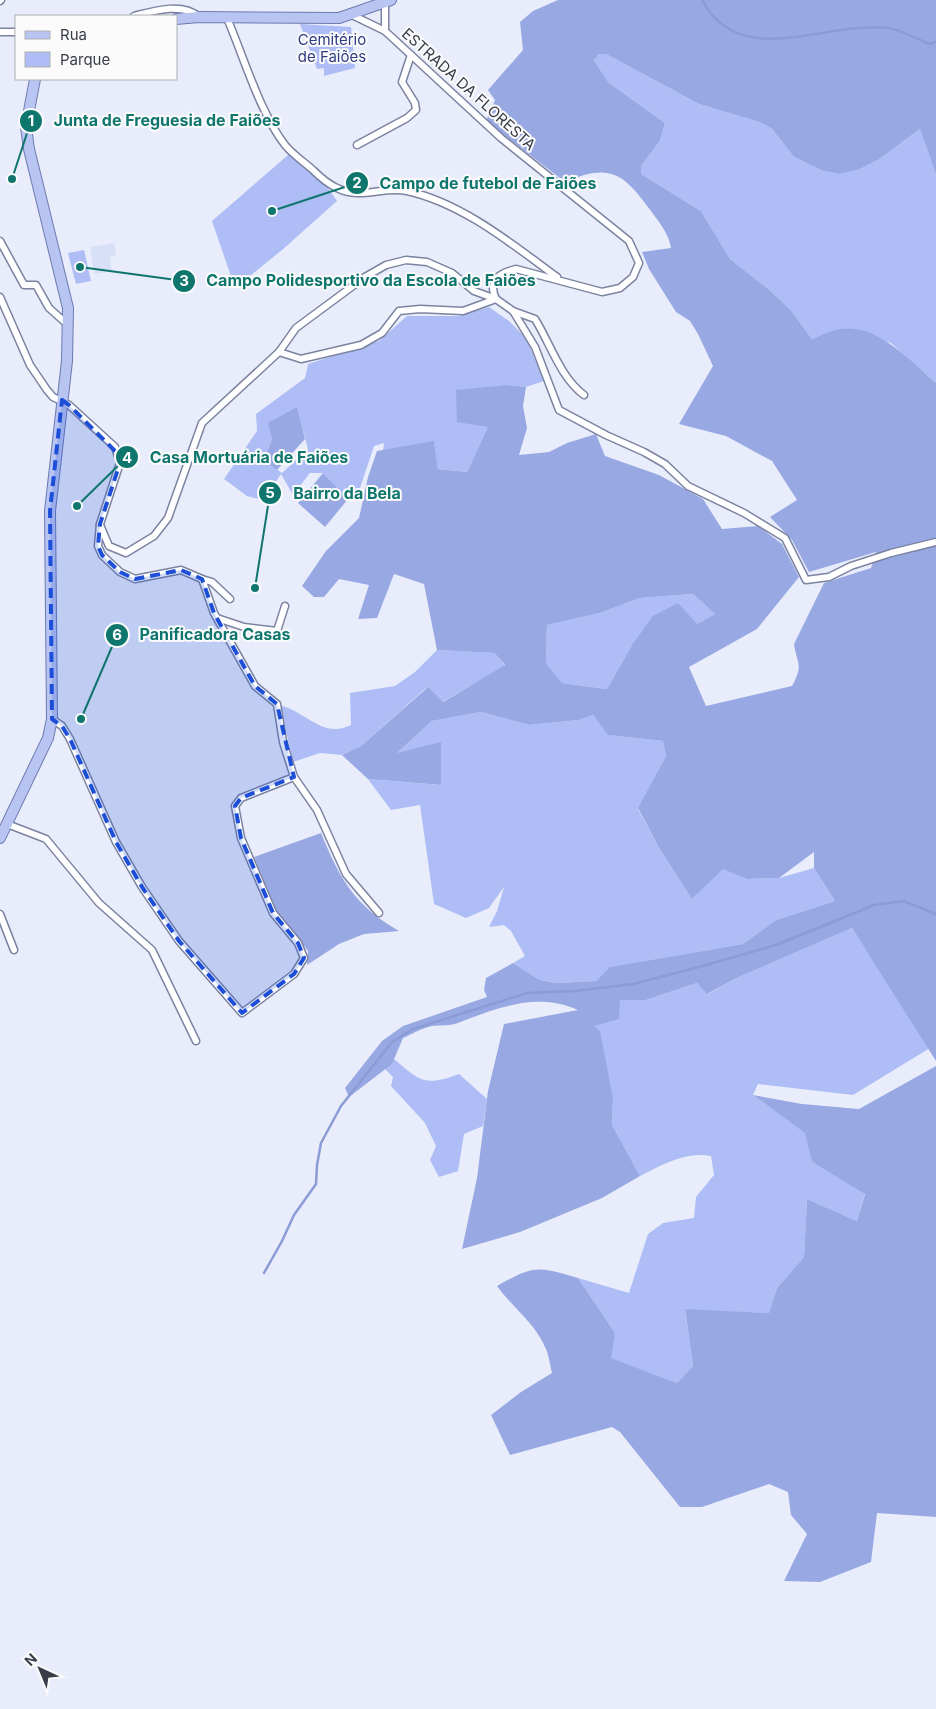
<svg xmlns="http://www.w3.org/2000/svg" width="936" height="1709" font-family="Inter,sans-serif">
<rect width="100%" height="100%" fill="#e9edfb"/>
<polygon fill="#d8e0f8" points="114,243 116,256 110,257 112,271 94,274 90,247"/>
<g fill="#aebdf5" fill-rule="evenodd">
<polygon points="300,24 351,27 355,68 324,76 324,68 317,69"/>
<polygon points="599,54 606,54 699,104 759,122 772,129 794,157 823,171 839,174 858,170 878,160 920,129 936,175 936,383 891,343 842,329 812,339 790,309 766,287 730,259 701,211 641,174 641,166 660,141 665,123 608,82 594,60"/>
<polygon points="295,149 320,177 337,201 282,250 235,288 212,221"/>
<polygon points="84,250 91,281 76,284 68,253"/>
<path d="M489 307 509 321 526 338 544 381 526 387 508 385 467 472 438 469 434 442 383 451 384 443 374 446 357 497 348 499 323 473H310L293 495 281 474 263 500 247 496 224 479 257 431 256 414 305 378 308 364 379 341 407 316H458ZM297 408 308 449 282 473 264 460 272 439Z"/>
<polygon points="693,594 715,614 697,624 632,645 607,689 562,683 546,663 547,625 600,613 640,598"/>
<path d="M437 650 496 653 505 666 442 702 427 687 361 746 342 755 320 753 293 762 280 705C306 712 323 739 351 725L350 693 395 686 415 672Z"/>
<polygon points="481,712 529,725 579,720 593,715 609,735 663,741 666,756 638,809 659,848 692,899 723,868 747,879 779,878 814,868 835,901 776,920 743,944 611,967 596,981 557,983 540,980 513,963 525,956 511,931 504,925 489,927 497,911 504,887 489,908 466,918 434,904 420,805 391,810 368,779 440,785 396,754 432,721"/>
<path d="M852 928 930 1048 853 1095 758 1084 753 1095 806 1133 812 1162 865 1193 857 1221 807 1199 804 1257 777 1288 769 1313 685 1310 693 1366 677 1383 610 1358 615 1333 578 1278 629 1293 648 1234 663 1223 694 1218 696 1197 714 1175 711 1156C685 1151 662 1165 640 1176L612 1125 613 1098 594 1025 620 1000H646L697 983 708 994 739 977Z"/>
<path d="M394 1059C420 1081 425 1087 459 1074L487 1099 483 1126 464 1134 458 1171 439 1177 430 1160 436 1146 425 1123 391 1086 393 1077 385 1069Z"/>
</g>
<g fill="#98a8e3" fill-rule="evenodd">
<path d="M558 0H936V175L920 129 878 160 858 170 839 174 823 171 794 157 772 129 759 122 699 104 606 54H599L594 60 608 82 665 123 660 141 641 166V174L701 211 730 259 766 287 790 309 812 339C821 336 831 330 841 329 877 323 912 362 936 383V1061L852 928 739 977 707 994 697 983 646 1000H620L619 1019 594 1026 600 1031 613 1098 612 1125 640 1176 602 1198 520 1232 462 1249 477 1178 488 1091 504 1024 578 1010C536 991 495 1009 455 1024 447 1026 439 1025 432 1026 422 1028 412 1034 403 1038L392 1064 349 1097 345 1088 382 1041 403 1026 487 997 484 990 486 978 513 963 540 980 557 983 596 981 610 967 743 944 776 920 835 901 814 868V852L779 878 747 879 723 869 692 899 659 848 638 808 666 756 663 741 608 735 593 715 579 720 529 725 481 712 432 721 397 753 441 742V785L368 779 342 755 361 746 428 687 443 702 505 665 495 653 437 650 424 584 394 574 377 618 358 619 369 585 339 579 324 597H314L302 586 326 551 359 518 368 477 377 451 434 441 438 469 467 472 488 427 457 422 456 390 508 385 526 387 523 406 527 428 519 455 549 452 567 443 596 434 605 456 659 475 703 499 722 529 758 526 782 544 799 577 757 629 689 667 706 706 792 686C804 664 797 665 794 644L824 583 871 568 876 552 809 572 792 540 770 517 797 500 772 461 726 436 679 424 713 366 698 334 690 321 676 312 649 269 642 252 671 248C669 234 659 222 651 211 624 174 611 162 565 182L486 121 495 100 488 90 523 50 520 22 533 11ZM693 594 715 614 697 624 678 603 653 616 632 645 607 689 562 683 546 663 547 625 600 613 640 598Z"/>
<polygon points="297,407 305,439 277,470 264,460 272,439 268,423"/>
<polygon points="323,473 348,499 325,527 298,503"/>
<path d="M321 833C340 879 354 905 399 931L364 934 339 944 307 965 308 951 276 910 254 857Z"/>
<path d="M936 1066V1517L877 1513 871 1562 820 1582 784 1581 807 1534 791 1515 788 1492 769 1484 702 1507H680L620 1432 612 1427 510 1455 491 1415 521 1392 552 1373C550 1365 549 1355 545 1347 535 1323 512 1307 497 1286 534 1265 538 1266 578 1278L615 1333 611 1358 677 1383 693 1366 685 1309 769 1313 777 1288 804 1257 807 1199 857 1221 865 1194 812 1162 805 1133 753 1095 802 1104 859 1109Z"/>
</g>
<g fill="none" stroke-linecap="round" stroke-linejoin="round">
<g stroke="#8b9bd5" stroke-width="2.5">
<path d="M702 0C740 72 828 20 888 28 900 29 918 40 931 44L936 42"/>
<polyline points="264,1273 282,1241 294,1215 316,1184 317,1165 321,1143 341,1106 392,1042 413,1029 527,993 575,991 633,984 699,967 776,945 874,905 904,901 936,914"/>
</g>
<defs>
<g id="street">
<polyline points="0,1 1,0"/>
<path d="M385 3V31L501 138 629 241 639 263 633 277 620 288 602 292 516 269C500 273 487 280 496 299"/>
<polyline points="352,15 385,31"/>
<path d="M134 16C153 11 183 2 199 17"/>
<path d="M227 18C243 55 260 113 285 145 292 154 304 162 313 170 320 177 328 184 337 188 360 200 383 186 407 191 462 203 512 244 557 277"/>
<polyline points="0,32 16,32"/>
<polyline points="357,145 407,118 416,110 415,103 402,82 411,55"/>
<polyline points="0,241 24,285 36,285 49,308 67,324"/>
<polyline points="0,297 30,365 47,390 53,397 69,405 115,447 120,463 100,524 98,546 102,555 120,572 135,579 181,570 202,579 214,613 255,686 277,704 283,742 294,777 241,798 235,806 241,838 273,913 298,943 304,958 294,974 242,1013 179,941 142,887 116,842 70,739 62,726 52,719"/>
<path d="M513 311 535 319C550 343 560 377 584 395"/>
<polyline points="279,352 296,328 365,277 386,265 406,260 427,262 452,273 474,291 496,299 513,311 535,347 559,410 606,435 644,452 665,464 688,486 744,513 785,538 806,580 829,577 851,566 891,553 936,542"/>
<polyline points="100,525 109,546 126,553 154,536 168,518 202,423 279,352 301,359 361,345 382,333 399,311 420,309 463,311 496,299"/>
<polyline points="202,579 212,582 230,599"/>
<polyline points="217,618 244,627 277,631 285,606"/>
<polyline points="294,777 317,810 346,874 379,913"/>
<polyline points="7,824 46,839 99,903 152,950 196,1041"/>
<polyline points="0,914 14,950"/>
</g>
<g id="primary">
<polyline points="176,19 199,17 339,18 391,0"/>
<polyline points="0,838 48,738 52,719 50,511 67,361 68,308 29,149 26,127 35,79"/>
</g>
</defs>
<use href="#street" stroke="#7b83a1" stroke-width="9"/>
<use href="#primary" stroke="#6d7ab0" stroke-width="12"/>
<use href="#street" stroke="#fff" stroke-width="6"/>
<use href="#primary" stroke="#b8c4f1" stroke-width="10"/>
</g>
<path fill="#1d4ed8" fill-opacity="0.2" stroke="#1d4ed8" stroke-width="4" stroke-dasharray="10 6" stroke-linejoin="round" d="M62 400 69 405 118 454 120 463 100 524 98 546 102 555 120 572 135 579 181 570 202 579 214 613 255 686 277 704 294 777 241 798 235 806 241 838 273 913 298 943 304 958 294 974 242 1013 179 941 142 887 116 842 70 739 62 726 52 719 50 511Z"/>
<g text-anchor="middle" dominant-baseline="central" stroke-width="4" stroke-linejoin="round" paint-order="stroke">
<g font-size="15" fill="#303c81" stroke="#fbfbfb">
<text x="332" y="39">Cemitério<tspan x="332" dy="17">de Faiões</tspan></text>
</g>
<g font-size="15" fill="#383c49" stroke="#fbfbfb">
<text transform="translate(469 89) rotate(42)">ESTRADA DA FLORESTA</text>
</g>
</g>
<path fill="none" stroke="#0f766e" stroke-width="2" d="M12 179L31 121M272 211L357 183M80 267L184 281M77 506L127 457M255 588L270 493M81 719L117 635"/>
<g fill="#0f766e" stroke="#fbfbfb" stroke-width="2">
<circle cx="12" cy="179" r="5"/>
<circle cx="272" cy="211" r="5"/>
<circle cx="80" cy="267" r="5"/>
<circle cx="77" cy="506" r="5"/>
<circle cx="255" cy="588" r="5"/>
<circle cx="81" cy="719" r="5"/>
<circle cx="31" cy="121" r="12"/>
<circle cx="357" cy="183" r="12"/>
<circle cx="184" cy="281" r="12"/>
<circle cx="127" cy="457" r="12"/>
<circle cx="270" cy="493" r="12"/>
<circle cx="117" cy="635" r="12"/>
</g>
<g font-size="15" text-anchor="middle" font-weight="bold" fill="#fff">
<text x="31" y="126">1</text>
<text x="357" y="188">2</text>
<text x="184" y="286">3</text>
<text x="127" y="463">4</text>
<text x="270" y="498">5</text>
<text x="117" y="640">6</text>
</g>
<g font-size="16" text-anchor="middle" font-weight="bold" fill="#0f766e" stroke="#fbfbfb" stroke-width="4" stroke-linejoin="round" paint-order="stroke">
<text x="167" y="126">Junta de Freguesia de Faiões</text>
<text x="488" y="189">Campo de futebol de Faiões</text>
<text x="371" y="286">Campo Polidesportivo da Escola de Faiões</text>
<text x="249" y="463">Casa Mortuária de Faiões</text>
<text x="347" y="499">Bairro da Bela</text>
<text x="215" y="640">Panificadora Casas</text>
</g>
<rect x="15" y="15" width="162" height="65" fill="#fbfbfb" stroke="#adafb4"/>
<rect x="25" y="31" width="25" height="8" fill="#b8c4f1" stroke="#adafb4"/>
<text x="60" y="40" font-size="15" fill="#383c49">Rua</text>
<rect x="25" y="52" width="25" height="15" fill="#aebdf5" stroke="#adafb4"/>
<text x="60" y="65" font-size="15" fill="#383c49">Parque</text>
<g transform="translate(40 1669) rotate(316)" stroke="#fbfbfb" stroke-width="4" paint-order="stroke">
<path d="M0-4L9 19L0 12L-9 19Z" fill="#383c49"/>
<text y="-8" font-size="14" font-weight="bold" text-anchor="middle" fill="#383c49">N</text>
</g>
</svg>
